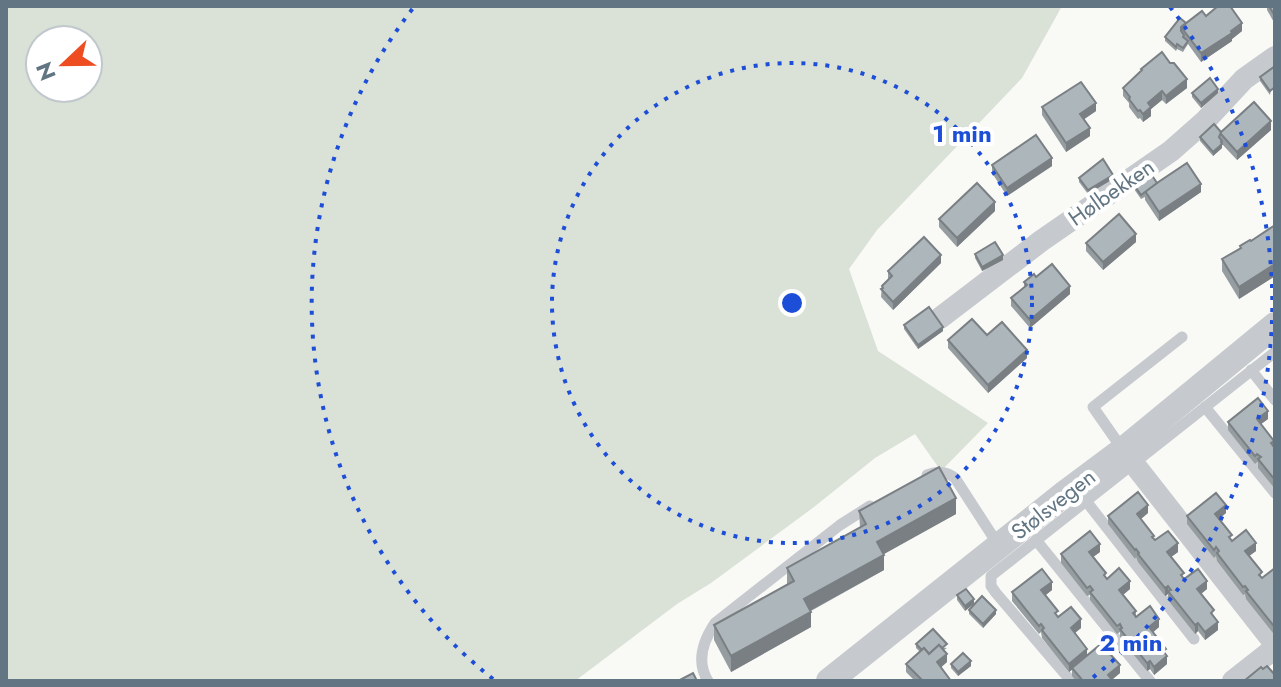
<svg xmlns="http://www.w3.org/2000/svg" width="1281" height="687" font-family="Jost,sans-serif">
<rect width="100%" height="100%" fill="#f9f9f6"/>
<path fill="#dae1d7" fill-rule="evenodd" d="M6 6H1062L1022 78 877 230 849 269 878 351 988 423 941 471 915 434 875 458 814 507 711 583 677 604 575 681H6ZM40 40H88V88H40Z"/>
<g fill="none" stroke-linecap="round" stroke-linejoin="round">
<g stroke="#c6cace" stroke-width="11">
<polyline points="1251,370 1275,400"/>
<polyline points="1205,407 1275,493"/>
<polyline points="1123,450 1093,407 1182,337"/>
<path d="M927 475C938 471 946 471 955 478L999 546"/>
<polyline points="1086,501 1194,639"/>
<polyline points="1036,540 1150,681"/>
<path d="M708 681C696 662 703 641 715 623L840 525 870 506"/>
<polyline points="1071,681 996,593 991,586 991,576 1275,352"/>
</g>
<g stroke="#c6cace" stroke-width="22">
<polyline points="940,318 1041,241 1171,151 1205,121 1244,79 1275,57"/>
<polyline points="1123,450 1275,644"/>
<polyline points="1233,681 1275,648"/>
</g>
<polyline stroke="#c6cace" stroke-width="26" points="829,681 1064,494 1123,450 1275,325"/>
</g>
<g fill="#959da1">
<polygon points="1267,6 1275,6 1275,24 1267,10"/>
<polygon points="1206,16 1242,31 1232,39 1232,41 1201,62 1188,44 1183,52 1177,49 1176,51 1165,41 1165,37 1186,23"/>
<polygon points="1275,66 1270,95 1260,81 1260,77"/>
<polygon points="1141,69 1187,88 1166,104 1162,100 1151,109 1151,116 1143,122 1140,118 1138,119 1129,107 1129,103 1123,96 1123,88 1141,71"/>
<polygon points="1192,93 1218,93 1201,108 1192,97"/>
<polygon points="1042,107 1096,111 1084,119 1090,136 1066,152 1042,115"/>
<polygon points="1271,130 1237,160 1222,144 1222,148 1213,156 1200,141 1200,137 1221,132"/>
<polygon points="992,165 1052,166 1007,196 992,173"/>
<polygon points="1079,178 1113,179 1088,194 1079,182"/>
<polygon points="1157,183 1201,192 1159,221 1145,200 1145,197 1141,199 1134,189 1134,185"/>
<polygon points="995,211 957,247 939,227 939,219"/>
<polygon points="1275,225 1275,276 1239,299 1222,271 1222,259 1240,248 1240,246 1251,241"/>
<polygon points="1136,242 1103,270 1086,251 1086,243"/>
<polygon points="975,254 1003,260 982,271 975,258"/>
<polygon points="941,263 893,310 881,297 882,286 888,280 888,271"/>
<polygon points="1036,277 1070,294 1030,328 1011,306 1011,298 1024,287 1024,282"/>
<polygon points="904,325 943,331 918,349 904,329"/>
<polygon points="987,335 1027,358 988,393 948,348 948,340"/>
<polygon points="1268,419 1261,424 1274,441 1274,447 1275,446 1275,489 1258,468 1258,463 1257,462 1255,464 1228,430 1228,422"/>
<polygon points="859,511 956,514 883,554 884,570 811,611 811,627 731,672 714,640 714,625 787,584 787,568 860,527"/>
<polygon points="1148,513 1141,519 1155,540 1178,552 1171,557 1184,578 1207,589 1201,594 1214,616 1218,630 1205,640 1198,631 1195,634 1168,600 1168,594 1165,596 1138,562 1136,557 1135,559 1108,524 1108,516"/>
<polygon points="1226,513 1219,519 1232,541 1256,551 1249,556 1262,578 1275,568 1275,633 1274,632 1273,633 1246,599 1245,594 1243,595 1217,561 1216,556 1214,558 1187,524 1187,516"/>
<polygon points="1100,552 1093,557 1106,578 1130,589 1123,595 1136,611 1136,617 1159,627 1153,632 1166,654 1167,664 1154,675 1150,669 1147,671 1120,638 1120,632 1117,634 1090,600 1090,595 1087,596 1061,563 1061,554"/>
<polygon points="966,589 965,611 957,600 957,595"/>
<polygon points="1052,590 1045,595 1058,617 1081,628 1075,633 1087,655 1120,673 1112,680 1113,681 1076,681 1072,676 1072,670 1069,672 1042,638 1041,632 1039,634 1012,601 1012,592"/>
<polygon points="969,610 996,614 983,628 969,614"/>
<polygon points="916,644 947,648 944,650 947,662 941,667 951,681 915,681 906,672 906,664 920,652 916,648"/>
<polygon points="951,664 971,666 958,676 951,668"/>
</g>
<g fill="#797f83">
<polygon points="1242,23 1242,31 1232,39 1232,41 1201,62 1201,53"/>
<polygon points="1187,79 1187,88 1166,104 1166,96"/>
<polygon points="1218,89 1218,93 1201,108 1201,103"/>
<polygon points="1162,91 1162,100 1151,109 1151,116 1143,122 1143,114 1148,103"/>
<polygon points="1096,103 1096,111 1080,122 1080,114"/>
<polygon points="1271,121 1271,130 1237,160 1237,152"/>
<polygon points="1090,128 1090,136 1066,152 1066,143"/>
<polygon points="1222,141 1222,148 1213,156 1213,152"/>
<polygon points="1052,158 1052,166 1007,196 1007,188"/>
<polygon points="1113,175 1113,179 1088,194 1088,190"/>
<polygon points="1201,184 1201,192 1159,221 1159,212"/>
<polygon points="995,202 995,211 957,247 957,238"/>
<polygon points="1136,234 1136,242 1103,270 1103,262"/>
<polygon points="941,255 941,263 893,310 893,302"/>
<polygon points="1003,255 1003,260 982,271 982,267"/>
<polygon points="1275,264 1275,276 1239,299 1239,287"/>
<polygon points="1070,286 1070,294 1030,328 1030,320"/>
<polygon points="943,327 943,331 918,349 918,345"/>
<polygon points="1027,350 1027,358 988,393 988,385"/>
<polygon points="1268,411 1268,419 1257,427 1257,419"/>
<polygon points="956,498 956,514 877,558 877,542"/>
<polygon points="1148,505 1148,513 1137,522 1137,514"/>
<polygon points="1226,505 1226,513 1215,522 1215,514"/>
<polygon points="1178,543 1178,552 1167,560 1167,552"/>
<polygon points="1256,543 1256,551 1245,559 1245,551"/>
<polygon points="1100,544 1100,552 1089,560 1089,552"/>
<polygon points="884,555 884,570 804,614 804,599"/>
<polygon points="1130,581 1130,589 1119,598 1119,590"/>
<polygon points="1207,581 1207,589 1197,597 1197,589"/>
<polygon points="1052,582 1052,590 1041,599 1041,590"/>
<polygon points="1168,586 1168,594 1165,596 1165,588"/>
<polygon points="974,599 974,604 965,611 965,606"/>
<polygon points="996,610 996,614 983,628 983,624"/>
<polygon points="811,612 811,627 731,672 731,656"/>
<polygon points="1081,619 1081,628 1071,636 1071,628"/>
<polygon points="1159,619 1159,627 1149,636 1149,627"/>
<polygon points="1218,622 1218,630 1205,640 1205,632"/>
<polygon points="1198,623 1198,631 1195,634 1195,625"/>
<polygon points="1087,649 1087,657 1069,672 1069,664"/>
<polygon points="947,654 947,662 937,671 937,662"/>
<polygon points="1167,656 1167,664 1154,675 1154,667"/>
<polygon points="971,661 971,666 958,676 958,672"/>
<polygon points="1150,661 1150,669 1147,671 1147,663"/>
<polygon points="1120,665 1120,673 1110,681 1108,675"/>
</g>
<g fill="#adb6bb" stroke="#797f83" stroke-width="2">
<polygon points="1218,6 1230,6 1242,23 1231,31 1232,33 1201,53 1181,27 1202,11 1206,16"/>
<polygon points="1269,6 1275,6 1275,16"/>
<polygon points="1180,18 1186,23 1181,27 1181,31 1184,35 1183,37 1188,41 1183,48 1177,44 1176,47 1165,37"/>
<polygon points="1162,52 1170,63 1174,63 1187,79 1166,96 1162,91 1148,103 1151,107 1143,114 1140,110 1138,111 1129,99 1130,97 1123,88 1142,70 1141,69"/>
<polygon points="1275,66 1275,87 1270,91 1260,77"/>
<polygon points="1210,78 1218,89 1201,103 1192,93"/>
<polygon points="1081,82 1096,103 1080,114 1090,128 1066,143 1042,107"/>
<polygon points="1254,102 1271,121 1237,152 1220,133"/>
<polygon points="1214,124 1221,132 1219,137 1222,141 1221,142 1222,144 1213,152 1200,137"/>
<polygon points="1036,135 1052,158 1007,188 992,165"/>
<polygon points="1103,159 1113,175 1088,190 1079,178"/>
<polygon points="1187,163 1201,184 1159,212 1145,191"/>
<polygon points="1151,174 1157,183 1141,195 1134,185"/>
<polygon points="977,183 995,202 957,238 939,219"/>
<polygon points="1119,214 1136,234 1103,262 1086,243"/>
<polygon points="1275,225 1275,264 1239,287 1222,259 1241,248 1240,246 1250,240 1251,241"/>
<polygon points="924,237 941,255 893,302 881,289 883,288 882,286 892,276 888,271"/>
<polygon points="995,242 1003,255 982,267 975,254"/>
<polygon points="1052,264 1070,286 1030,320 1011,298 1027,285 1024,282 1034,274 1036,277"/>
<polygon points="929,307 943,327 918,345 904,325"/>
<polygon points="972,319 987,335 1002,322 1027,350 988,385 948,340"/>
<polygon points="1258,398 1268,411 1257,419 1274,441 1271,443 1274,447 1275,446 1275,480 1258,459 1261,457 1257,454 1255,456 1228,422"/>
<polygon points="939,467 956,498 877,542 884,555 804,599 811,612 731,656 714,625 794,581 787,568 866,524 859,511"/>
<polygon points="1138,492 1148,505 1137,514 1154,536 1152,537 1155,540 1168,531 1178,543 1167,552 1184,573 1181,575 1184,579 1198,569 1207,581 1197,589 1214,610 1211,613 1218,622 1205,632 1198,623 1195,625 1168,591 1171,590 1168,586 1165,588 1138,554 1139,553 1136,549 1135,550 1108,516"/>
<polygon points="1216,493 1226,505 1215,514 1232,535 1229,537 1232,541 1246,530 1256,543 1245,551 1262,572 1259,575 1262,578 1275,568 1275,625 1274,624 1273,625 1246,591 1248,590 1245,586 1243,587 1217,553 1219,551 1216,547 1214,550 1187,516"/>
<polygon points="1090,531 1100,544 1089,552 1106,573 1104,575 1107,579 1119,568 1130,581 1119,590 1136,611 1133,613 1136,617 1150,606 1159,619 1149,627 1166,649 1163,651 1167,656 1154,667 1150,661 1147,663 1120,629 1122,628 1120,624 1117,626 1090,592 1093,590 1090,586 1087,588 1061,554"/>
<polygon points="1042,569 1052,582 1041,590 1058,611 1055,613 1058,617 1071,607 1081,619 1071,628 1087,649 1069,664 1042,630 1044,628 1041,624 1039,626 1012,592"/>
<polygon points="966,589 974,599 965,606 957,595"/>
<polygon points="982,596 996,610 983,624 969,610"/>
<polygon points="933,629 947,644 942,648 939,645 929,654 924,648 922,650 916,644"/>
<polygon points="1101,644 1120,665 1108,675 1113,681 1083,681 1072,668"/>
<polygon points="939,645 947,654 937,662 951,681 923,681 906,664 924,648 929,654"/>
<polygon points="963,653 971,661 958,672 951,664"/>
<polygon points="1267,666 1275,675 1275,681 1244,681 1261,667 1263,669"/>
<polygon points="693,673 697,681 678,681"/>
</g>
<g fill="none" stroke="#1d4ed8" stroke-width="4" stroke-dasharray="4 8">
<circle cx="792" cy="303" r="240"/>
<path d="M493 679A480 480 0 0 1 414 7M1170 7A480 480 0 0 1 1091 679"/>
</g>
<g text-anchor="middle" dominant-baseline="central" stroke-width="8" stroke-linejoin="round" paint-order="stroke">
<g font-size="22" fill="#627583" stroke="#fff">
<text transform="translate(1111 192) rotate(-35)">Hølbekken</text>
<text transform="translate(1053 504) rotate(-38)">Stølsvegen</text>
</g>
</g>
<circle cx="792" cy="303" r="12" fill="#1d4ed8" stroke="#fff" stroke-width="4"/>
<g font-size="24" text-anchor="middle" font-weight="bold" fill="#1d4ed8" stroke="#fff" stroke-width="8" stroke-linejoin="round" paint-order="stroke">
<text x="962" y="142">1 min</text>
<text x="1131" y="651">2 min</text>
</g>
<rect width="1281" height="687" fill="none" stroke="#627583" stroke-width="16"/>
<g transform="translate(64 64) rotate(248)"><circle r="38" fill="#ffffff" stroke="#c0c8cd" stroke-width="2"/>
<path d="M0-6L14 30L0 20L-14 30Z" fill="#ed4d21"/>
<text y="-12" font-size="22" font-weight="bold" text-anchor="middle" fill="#627583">N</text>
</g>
</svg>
